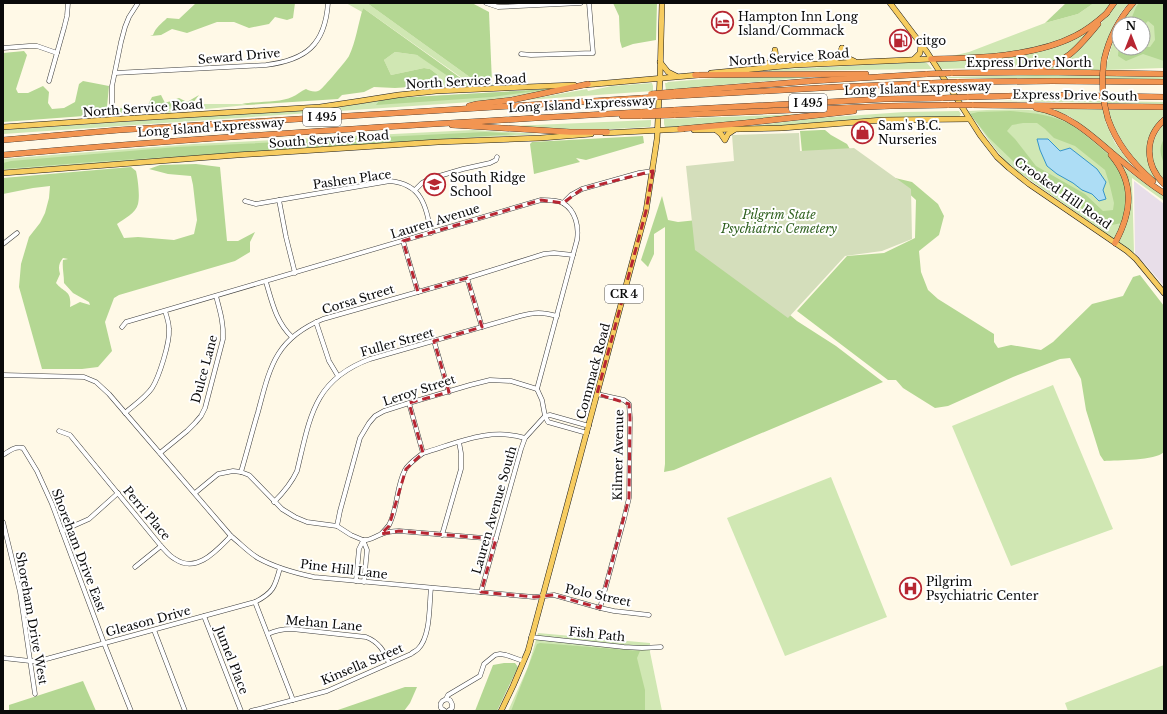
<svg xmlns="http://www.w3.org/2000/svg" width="1167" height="714" font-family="'Libre Baskerville',serif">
<rect width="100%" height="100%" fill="#fff9e7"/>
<polygon fill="#e8dee9" points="1134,181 1164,204 1164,286 1145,264 1135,254"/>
<g fill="#d0e7b3">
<polygon points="346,3 367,3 478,83 492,83 493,85 429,88 426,86 438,75 430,69 424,68 391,75 384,60 395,52 417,55 469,83 363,8 362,12"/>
<path d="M1094 3H1112C1104 12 1096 22 1085 28 1045 53 994 55 948 57L969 52 1045 23 1078 14Z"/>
<path d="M1117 3H1129C1112 20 1105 46 1100 70H1049V68L1066 61 1083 46Z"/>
<polygon points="1137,3 1164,3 1164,68 1105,70 1114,37 1119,27 1119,48 1143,48 1143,24 1120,24 1129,11"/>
<path d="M1086 32 1088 34C1081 42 1069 54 1060 59 1049 65 1034 67 1023 67L1022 66 1014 67 940 69 937 62 1004 57Z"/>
<polygon points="924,62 927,63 932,69 769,71 769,70"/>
<polygon points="1036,75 1164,77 1164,79 971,78 949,78 948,77"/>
<polygon points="728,77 811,77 666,90 665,83 667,83 668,82"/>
<polygon points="652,83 653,86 653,91 526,100 587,89 588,91 612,86"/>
<polygon points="551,89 550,90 486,101 3,134 3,130 287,111 340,107 396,98"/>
<polygon points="1039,100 1164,102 1164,104 996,101"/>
<polygon points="192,104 241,104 247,105 166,113 157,111 140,110"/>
<path d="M1056 109 1164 110V117L1161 118 1153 131 1148 158 1164 187C1158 182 1152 178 1147 173 1131 157 1120 139 1110 119L1105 121 1115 143 1136 171 1079 123 1069 116 1054 110Z"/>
<path d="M987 110C1006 110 1029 108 1047 113 1082 123 1104 151 1131 173 1142 181 1153 188 1164 196V201L1132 178 1134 253 1020 173 1005 161 993 146 968 111Z"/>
<polygon points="959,111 961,114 959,117 957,118 891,117 760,128 752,127 752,126 817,118 905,112"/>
<polygon points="804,114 804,115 711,125 665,127 664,124 664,119"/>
<polygon points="651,120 651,125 650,127 594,130 514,127 511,126"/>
<path d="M1164 124V180L1162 179C1159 173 1154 167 1153 162 1149 148 1155 134 1164 124Z"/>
<polygon points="473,130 540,134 371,144 3,170 3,159 64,154 194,144"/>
<polygon points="1053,385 1113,529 1011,566 952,426"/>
<polygon points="831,477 887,617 785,656 727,518"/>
<polygon points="538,633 650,643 650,652 662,711 508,711 528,667"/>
<polygon points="1164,665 1164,711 1068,711 1065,703"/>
</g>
<g fill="#b4d793" fill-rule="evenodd">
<path d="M196 3H295L293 18 287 20 275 17 269 24 249 28 234 22H217L187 33 172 29 161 35 150 36 153 35C156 27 161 24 167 18L179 19Z"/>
<polygon points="367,3 472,3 489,12 492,83 478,83"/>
<polygon points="613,3 657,3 656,40 633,44 622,48 620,41 619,16"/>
<polygon points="1066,3 1094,3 1078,14 1045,23"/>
<polygon points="1139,3 1164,3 1164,61 1143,54 1126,61 1118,56 1119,45 1119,48 1143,48 1143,47 1150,47 1155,40 1154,26 1148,21 1143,26 1143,24 1132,24 1130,22 1136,7"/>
<path d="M363 8 469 84 458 83 417 55 395 52 384 60 391 75 424 68 430 69 438 75 426 86 395 88 374 87 364 92 342 95 338 99 247 105 242 104C256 101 280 103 292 97 297 95 301 91 306 89 310 91 315 93 320 90 323 88 347 60 349 56 356 41 358 24 363 8Z"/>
<polygon points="24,51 27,55 16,89 18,93 28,93 43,86 49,92 48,103 52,109 64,108 75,102 79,84 83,81 109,86 107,107 114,109 148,105 152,97 161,95 165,103 179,98 187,102 199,95 192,104 111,114 3,122 3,98 4,96 3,91 3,53"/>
<polygon points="551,89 492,97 376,105 379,101 396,98"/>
<path d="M1010 111C1032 113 1050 114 1070 124 1079 129 1124 166 1128 175 1130 180 1128 189 1129 194 1130 216 1132 225 1106 225L1014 162 989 138 970 114 978 112ZM1023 123H1037L1045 129 1054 138 1075 146 1105 170 1110 186 1114 203 1113 210 1103 211 1085 194 1036 166 1015 139 1007 131 1012 125Z"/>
<polygon points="821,130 825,130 831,135 847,144 851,151 802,152 800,131"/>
<polygon points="485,132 517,134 92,162 3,169 3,163 11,161 177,147"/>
<polygon points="643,136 644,143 586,160 576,158 580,162 534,174 530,144 532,142"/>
<path d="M1164 139V161H1163C1160 153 1159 147 1164 139Z"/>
<path d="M196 164 220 167 227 241H238L255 232 250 242V252L235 261 119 295 114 298 105 322 112 351 98 367 82 369H42L19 287 21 264 29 237 40 223 45 213 49 198 50 186 33 188 3 194V178L131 167 136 171C138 180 140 196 138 204 136 213 124 219 117 224L124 238 138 237 174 240 194 234 197 220 193 185 191 176 168 174 149 169 160 165ZM63 258 68 259 63 260C62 268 64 274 64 283L73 293 89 302 90 305 80 302 70 307C72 290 64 293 56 283L60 274C58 267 59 263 63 258Z"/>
<path d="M891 177 912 182 938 204 944 216 939 235 919 251 921 272 928 290 938 299 994 334V342L998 348 1011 345 1041 350 1053 342 1092 304 1123 296 1133 277 1140 275 1164 306V452C1155 461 1118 460 1104 461L1100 455 1086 410 1081 379 1070 358 1060 359 1013 377 948 406 935 408 903 388 896 380H888L797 311 847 256 884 253 915 238 916 200Z"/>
<polygon points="662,196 668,220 678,222 716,218 757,287 797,321 836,346 883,382 674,470 664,472 665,464 665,227 654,234 654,254 648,267 641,260"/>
<polygon points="540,643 640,651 637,658 645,690 645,711 511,711 537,644"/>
<polygon points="504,663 515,663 518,667 497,711 475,711 493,665"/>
<polygon points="83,681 96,711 9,711 9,705"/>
<polygon points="405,687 417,687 410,703 404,711 335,711"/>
</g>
<polygon fill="#d4debb" points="799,133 800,151 854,148 911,189 912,239 882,251 845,256 788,318 695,250 686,166 734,161 732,135"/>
<polygon fill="#adddf5" stroke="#3695ca" points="1037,139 1048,139 1060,151 1070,148 1097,169 1106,182 1103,190 1106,199 1099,201 1092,194 1082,190 1073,183 1057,174 1047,166 1040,150"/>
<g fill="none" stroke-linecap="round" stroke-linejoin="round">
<defs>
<g id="minor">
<polyline points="486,3 498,7 581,3"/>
<polyline points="3,48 29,46 37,46 57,53"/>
<polyline points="521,54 531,55 593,53 589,3"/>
<path d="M115 73 266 65C306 60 325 45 328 3"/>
<polyline points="49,81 64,28 67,16 68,3"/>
<polyline points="112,107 112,86 121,42 125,27 129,17 138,3"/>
<polyline points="415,190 422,183 429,179 463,169 490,163 496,160 497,157"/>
<polyline points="279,200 286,237 295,273"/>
<path d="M245 201 256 204 390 181C422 184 426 206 431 233"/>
<polyline points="563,203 571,195 582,189 639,173 653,171"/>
<polyline points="403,241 418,292"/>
<polyline points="3,244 17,233"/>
<polyline points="467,278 482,327"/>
<path d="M266 282C272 302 276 322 292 337"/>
<polyline points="316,322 329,361 338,376"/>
<path d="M122 327 126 322 541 200C548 200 557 200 563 203 576 211 579 227 577 240L537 389 542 400 545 416 548 422 587 433"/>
<polyline points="434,341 449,392"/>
<path d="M3 375 84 377 96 382 109 394 231 536C240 543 248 552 258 558 276 568 295 573 314 577L534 597 554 595 600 608 614 611 649 615"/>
<polyline points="597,394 624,400 629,404 630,418 629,498 624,519 600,608"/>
<polyline points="409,403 423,453"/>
<path d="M125 413C134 405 145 398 152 388 159 377 170 343 169 329 169 323 167 317 165 311"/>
<polyline points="545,416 550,415 589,426"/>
<path d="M59 431 70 435 161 546C165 550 169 556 175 559 197 574 217 550 231 536"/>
<path d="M160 453 187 431 195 423 201 416 205 408 223 339C224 324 220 311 216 296"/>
<path d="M3 455C9 451 15 446 23 448L37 471 52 504 104 643 131 711"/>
<path d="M241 472C247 452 252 432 258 412 270 367 275 339 323 319L467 278 544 254 554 253 573 255"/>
<polyline points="195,493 218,474 233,471 241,472 249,475 282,509 295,517 307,522 337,526 351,535 363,540 367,550 364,582"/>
<path d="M274 502C284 492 291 484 297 471 310 418 313 380 370 359L520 316C535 312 542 312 557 316"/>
<polyline points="3,522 20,592 35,694"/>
<polyline points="337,526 340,511 360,438 369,423 375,416 384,411 409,403 470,385 490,380 511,381 537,389"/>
<polyline points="62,531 89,519 118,493"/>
<path d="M381 534C384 531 387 528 389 525 398 508 396 487 405 470 409 463 417 458 423 453 457 443 490 427 525 438"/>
<polyline points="442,535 461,469 461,453 459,442"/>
<path d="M363 540C370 541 375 536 382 534 387 532 393 531 399 531L496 539"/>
<polyline points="135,567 161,546"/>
<polyline points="356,581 359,549 363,541"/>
<polyline points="481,592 521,449 525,438 545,416"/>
<polyline points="255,602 293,700"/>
<polyline points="204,616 241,711"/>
<polyline points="154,630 185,711"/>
<path d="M268 634C276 630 283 629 292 629L366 637C379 642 384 651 389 663"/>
<polyline points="531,637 624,647 642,648 661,647"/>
<path d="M3 658 30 661H39L255 602C273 593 275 587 280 568"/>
<polyline points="446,699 448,695 480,676 484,664 495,655 500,654 506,655 523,661"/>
<path d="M251 711 327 691 411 654C413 652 416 651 418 649 431 636 429 605 431 588"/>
<path d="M445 711 441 708C439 702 444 698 450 700L452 704V708L448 711"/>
</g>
<g id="major">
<polyline points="890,3 927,52 980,135 997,157 1009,168 1029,184 1127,251 1136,259 1164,293"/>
<polyline points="842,48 845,57 854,61"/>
<polyline points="775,50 776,58 779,62 786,64"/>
<polyline points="914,59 920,53 921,45"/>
<polyline points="830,61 838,58 842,48"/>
<polyline points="660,62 668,72 676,76"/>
<path d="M764 66C771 63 772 60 774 53"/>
<polyline points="711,73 794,65 931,59"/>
<polyline points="584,85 698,75"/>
<polyline points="3,127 120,119 320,107 360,101 398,95 436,91 574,85"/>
<polyline points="694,130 782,128 883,120 969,119"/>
<polyline points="716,130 721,134 725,140 728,134 734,130"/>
<polyline points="605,133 683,129"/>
<polyline points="3,173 237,155 438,142 541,138 591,134"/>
<polyline points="501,711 513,686 528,651 646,211 657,139 660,78 662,3"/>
</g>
<g id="highway">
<polyline points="1106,14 1114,3"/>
<path d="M931 59C976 58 1034 57 1075 36 1087 30 1097 22 1107 13"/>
<path d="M1104 60C1109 38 1118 20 1133 3"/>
<path d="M1035 69C1066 64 1079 47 1098 24"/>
<polyline points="951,73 1043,72 1164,74"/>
<polyline points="695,75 866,74"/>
<polyline points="957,82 1052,81 1164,82"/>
<polyline points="674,92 811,81 927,74"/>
<polyline points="674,96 837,87 932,83"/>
<polyline points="967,97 1052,95 1164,97"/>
<polyline points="972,105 1164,107"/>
<polyline points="469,106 477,104 512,100 588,84"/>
<path d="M1036 108C1067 113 1089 133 1112 153 1129 167 1146 182 1164 193"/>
<polyline points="674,110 884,99 943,98"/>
<polyline points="674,115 890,106 949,105"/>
<polyline points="622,116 642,116"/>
<path d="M1108 119C1117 144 1133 164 1153 181"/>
<path d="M1164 120C1144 138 1145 165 1164 184"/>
<polyline points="452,125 570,132 607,132"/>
<polyline points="680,129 745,123 854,111"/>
<polyline points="3,140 119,130 642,98"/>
<path d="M3 155C216 136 429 124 642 112"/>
<path d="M1111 155C1135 183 1132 212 1115 243"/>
</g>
</defs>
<use href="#minor" stroke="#3d3d3d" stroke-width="5"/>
<use href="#major" stroke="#1b1b1b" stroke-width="6"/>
<use href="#highway" stroke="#1b1b1b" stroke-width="6"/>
<use href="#minor" stroke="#fff" stroke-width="4"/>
<use href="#major" stroke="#f7cc60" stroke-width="5"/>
<use href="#highway" stroke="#f29552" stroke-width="5.5"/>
<defs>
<g id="highway-bridge">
<path d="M1104 60C1101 80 1102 99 1108 119"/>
<polyline points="927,74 951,73"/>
<polyline points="932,83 957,82"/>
<polyline points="651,94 674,92"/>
<polyline points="642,98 674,96"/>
<polyline points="943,98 967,97"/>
<polyline points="949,105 972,105"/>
<polyline points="642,112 674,110"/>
<polyline points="642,116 674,115"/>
</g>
</defs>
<use href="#highway-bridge" stroke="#1b1b1b" stroke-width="6" stroke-linecap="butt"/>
<use href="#highway-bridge" stroke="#f29552" stroke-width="5.5"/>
</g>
<path fill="none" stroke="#b72632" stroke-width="3" stroke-dasharray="8 5" stroke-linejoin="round" d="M653 171 646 211 597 394 629 404 630 418 629 498 600 608 554 595 534 597 481 592 496 539 399 531 381 534 389 526 406 469 423 453 409 403 449 392 434 341 482 327 467 278 418 292 403 241 541 200 563 203 582 189Z"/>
<defs>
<symbol id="hotel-ring" viewBox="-11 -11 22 22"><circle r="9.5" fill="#fff" stroke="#b72632" stroke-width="1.5"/><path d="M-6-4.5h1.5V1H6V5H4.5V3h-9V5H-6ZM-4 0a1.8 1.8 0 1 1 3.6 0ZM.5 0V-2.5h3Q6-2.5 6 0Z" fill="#b72632"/></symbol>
<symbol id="fuel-ring" viewBox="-11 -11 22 22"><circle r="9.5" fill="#fff" stroke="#b72632" stroke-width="1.5"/><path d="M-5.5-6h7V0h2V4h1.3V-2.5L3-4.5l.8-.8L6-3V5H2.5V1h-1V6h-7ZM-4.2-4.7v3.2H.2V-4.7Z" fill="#b72632"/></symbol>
<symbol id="shop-ring" viewBox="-11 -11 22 22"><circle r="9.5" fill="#fff" stroke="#b72632" stroke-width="1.5"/><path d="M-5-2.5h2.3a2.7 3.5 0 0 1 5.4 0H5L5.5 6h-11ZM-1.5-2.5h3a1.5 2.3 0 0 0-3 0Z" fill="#b72632"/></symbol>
<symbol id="school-ring" viewBox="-11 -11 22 22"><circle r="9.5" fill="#fff" stroke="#b72632" stroke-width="1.5"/><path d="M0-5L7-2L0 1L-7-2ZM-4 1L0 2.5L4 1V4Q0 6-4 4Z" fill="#b72632"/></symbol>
<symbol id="hospital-ring" viewBox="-11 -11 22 22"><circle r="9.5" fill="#fff" stroke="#b72632" stroke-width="1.5"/><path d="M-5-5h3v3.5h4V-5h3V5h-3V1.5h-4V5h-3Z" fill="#b72632"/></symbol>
</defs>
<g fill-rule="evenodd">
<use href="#hotel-ring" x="710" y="10" width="25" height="25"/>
<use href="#fuel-ring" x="888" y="28" width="25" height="25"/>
<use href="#shop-ring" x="850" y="120" width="25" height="25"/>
<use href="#school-ring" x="422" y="172" width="25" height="25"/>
<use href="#hospital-ring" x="898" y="576" width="25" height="25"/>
</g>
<g text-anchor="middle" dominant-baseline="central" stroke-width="4" stroke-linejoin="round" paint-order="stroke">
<g fill="#fff" stroke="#545454" stroke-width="1">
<rect x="789" y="94" width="38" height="18" rx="3"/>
<rect x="303" y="108" width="38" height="18" rx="3"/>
<rect x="605" y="285" width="38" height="18" rx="3"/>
</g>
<g font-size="11" font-weight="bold" fill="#0a0a0a">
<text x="808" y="103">I 495</text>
<text x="322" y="117">I 495</text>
<text x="624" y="294">CR 4</text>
</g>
<g font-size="12" fill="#0a0a0a" stroke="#fff" text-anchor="start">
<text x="738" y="16">Hampton Inn Long<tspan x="738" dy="14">Island/Commack</tspan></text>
<text x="916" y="40">citgo</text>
<text x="878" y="125">Sam's B.C.<tspan x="878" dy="14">Nurseries</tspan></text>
<text x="450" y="177">South Ridge<tspan x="450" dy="14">School</tspan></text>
<text x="926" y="581">Pilgrim<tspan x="926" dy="14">Psychiatric Center</tspan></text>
</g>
<g font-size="12" fill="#0a0a0a" stroke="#fff">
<text transform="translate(239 56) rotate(-5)">Seward Drive</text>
<text transform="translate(789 57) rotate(-4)">North Service Road</text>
<text x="1029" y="62">Express Drive North</text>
<text transform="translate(466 81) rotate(-3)">North Service Road</text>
<text transform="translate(918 88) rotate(-2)">Long Island Expressway</text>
<text transform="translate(1075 95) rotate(1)">Express Drive South</text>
<text transform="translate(582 104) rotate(-3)">Long Island Expressway</text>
<text transform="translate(143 108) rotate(-4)">North Service Road</text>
<text transform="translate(211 127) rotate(-4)">Long Island Expressway</text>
<text transform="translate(329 139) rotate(-4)">South Service Road</text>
<text transform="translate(352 179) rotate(-8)">Pashen Place</text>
<text transform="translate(1063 193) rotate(35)">Crooked Hill Road</text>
<text transform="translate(435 221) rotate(-17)">Lauren Avenue</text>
<text transform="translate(358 299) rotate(-17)">Corsa Street</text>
<text transform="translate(397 342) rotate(-16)">Fuller Street</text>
<text transform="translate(204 369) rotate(-75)">Dulce Lane</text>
<text transform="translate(593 371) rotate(-75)">Commack Road</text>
<text transform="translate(419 390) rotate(-18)">Leroy Street</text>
<text transform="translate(618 455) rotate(-89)">Kilmer Avenue</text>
<text transform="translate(494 510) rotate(-74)">Lauren Avenue South</text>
<text transform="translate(147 513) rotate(50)">Perri Place</text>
<text transform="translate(79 550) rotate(69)">Shoreham Drive East</text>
<text transform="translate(344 569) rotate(7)">Pine Hill Lane</text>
<text transform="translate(598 595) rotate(12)">Polo Street</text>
<text transform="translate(32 618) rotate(80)">Shoreham Drive West</text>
<text transform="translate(148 621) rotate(-15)">Gleason Drive</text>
<text transform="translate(324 623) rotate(5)">Mehan Lane</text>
<text transform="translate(597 634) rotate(6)">Fish Path</text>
<text transform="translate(232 660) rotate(69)">Jumel Place</text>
<text transform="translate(362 664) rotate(-23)">Kinsella Street</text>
</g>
<g font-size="12" font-style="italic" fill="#2d5f1d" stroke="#fff">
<text x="779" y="214">Pilgrim State<tspan x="779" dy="14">Psychiatric Cemetery</tspan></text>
</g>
</g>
<rect width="1167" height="714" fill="none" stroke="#0a0a0a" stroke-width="8"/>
<g transform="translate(1131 36)"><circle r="19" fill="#ffffff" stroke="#9d9d9d"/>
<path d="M0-3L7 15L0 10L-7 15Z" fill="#b72632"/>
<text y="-6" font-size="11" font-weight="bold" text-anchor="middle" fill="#0a0a0a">N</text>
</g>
</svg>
